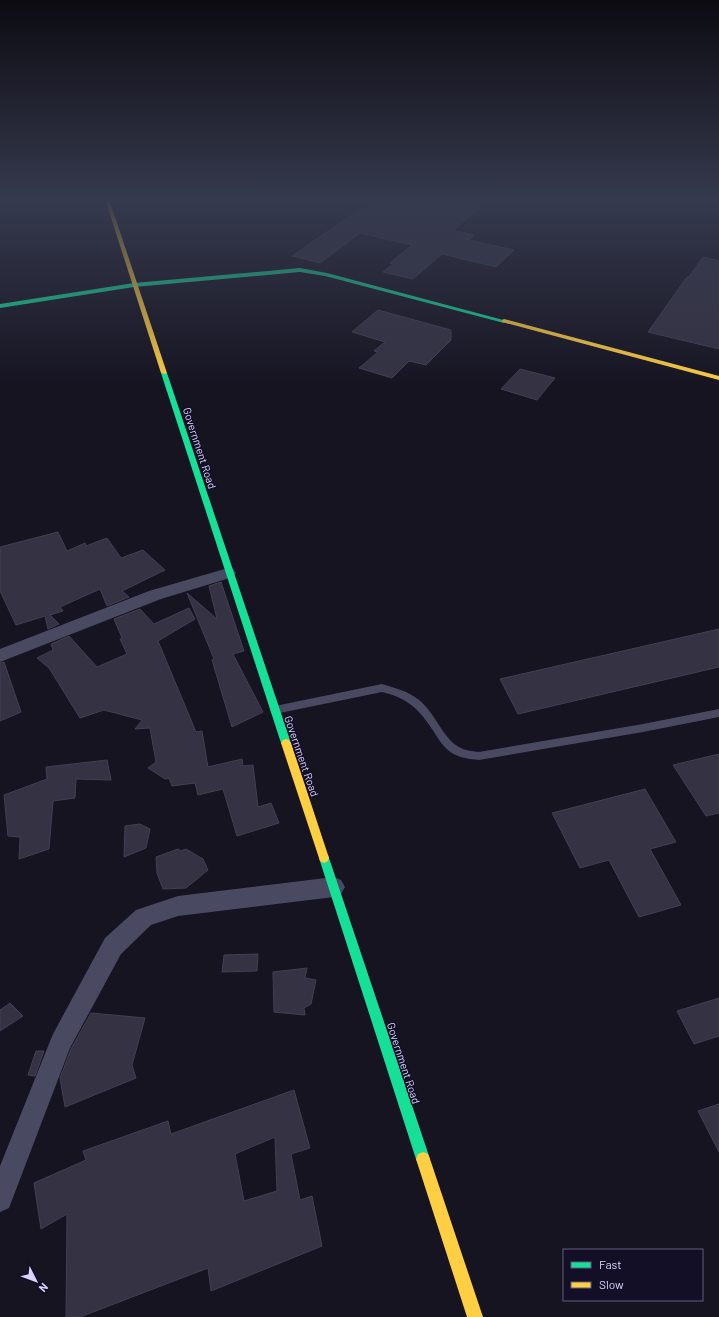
<svg xmlns="http://www.w3.org/2000/svg" width="719" height="1317" font-family="Barlow,sans-serif">
<rect width="100%" height="100%" fill="#161421"/>
<g fill="#343243" stroke="#433f54" fill-rule="evenodd">
<polygon points="374,202 457,202 481,207 453,230 474,235 469,240 514,250 496,267 442,254 413,279 383,272 393,264 390,263 412,245 360,233 320,263 292,256 360,209 363,210"/>
<polygon points="703,257 719,261 719,349 648,332 687,277 689,277"/>
<polygon points="378,310 451,330 451,340 426,365 409,361 392,378 359,368 378,352 374,351 385,342 352,332"/>
<polygon points="520,369 555,378 537,400 501,389"/>
<polygon points="58,532 67,551 85,543 86,546 107,538 121,558 143,550 165,570 122,591 129,597 107,606 100,589 60,607 63,611 50,615 59,624 48,629 45,616 16,625 0,591 0,547"/>
<polygon points="221,582 244,651 233,654 263,712 232,727 212,660 214,659 187,593 217,619 209,586"/>
<polygon points="189,608 195,619 158,641 196,732 202,731 208,767 242,759 243,766 253,765 258,807 271,803 279,823 237,836 223,789 198,795 195,783 172,786 169,778 165,779 148,768 156,762 150,728 135,729 142,720 104,710 80,718 49,668 37,658 53,650 51,644 69,636 97,667 127,654 120,639 122,638 114,619 140,609 154,624"/>
<polygon points="719,629 719,667 518,714 500,679"/>
<polygon points="4,662 21,712 0,721 0,663"/>
<polygon points="719,754 719,813 706,816 673,765"/>
<polygon points="107,760 111,780 76,779 75,798 53,801 49,849 19,859 20,837 8,836 4,795 47,779 46,767"/>
<polygon points="645,789 676,842 650,849 681,905 639,917 609,860 580,868 552,813"/>
<polygon points="140,824 150,829 146,848 124,857 125,826"/>
<polygon points="178,849 181,851 186,849 203,859 208,870 186,888 163,889 157,873 156,857"/>
<polygon points="258,954 257,971 222,972 224,955"/>
<polygon points="307,968 305,978 316,980 311,1004 304,1008 305,1015 274,1012 273,972"/>
<polygon points="719,998 719,1036 694,1044 677,1011"/>
<polygon points="10,1003 23,1016 0,1031 0,1010"/>
<polygon points="91,1013 145,1018 132,1065 136,1078 65,1107 60,1078 71,1049"/>
<polygon points="36,1051 44,1051 35,1076 28,1075"/>
<path d="M294 1090 310 1148 291 1154 300 1200 312 1196 322 1246 211 1291 208 1268 80 1317H66L67 1214 41 1229 34 1183 86 1160 83 1151 168 1121 171 1134ZM275 1137 277 1191 244 1201 235 1154Z"/>
<polygon points="719,1104 719,1152 698,1111"/>
</g>
<g fill="none" stroke-linecap="round" stroke-linejoin="round">
<path fill="#4a4962" fill-rule="evenodd" d="M382 684C395 688 408 691 419 700 435 712 443 740 461 748 466 751 473 751 479 752L643 724 719 709V717L643 732 479 760C470 759 460 758 452 753 444 748 439 740 434 732 420 710 408 698 382 692L275 714 272 713 270 710 272 707 275 706Z"/>
<g fill="#4a4962" fill-rule="evenodd">
<polygon points="228,568 233,569 236,573 233,577 161,599 0,662 0,649 149,591"/>
<polygon points="334,877 341,880 345,887 341,894 334,897 178,916 151,925 121,954 70,1048 9,1208 0,1212 0,1166 53,1034 105,938 136,910 178,896"/>
</g>
<g fill="#16e098" fill-rule="evenodd">
<polygon points="300,268 327,273 507,321 504,323 325,276 300,272 134,287 0,308 0,304 134,283"/>
<polygon points="162,372 167,373 291,743 289,746 286,747 283,746 281,743 161,373"/>
<polygon points="324,853 328,855 329,858 430,1159 428,1164 423,1166 418,1164 416,1159 319,858 320,855"/>
</g>
<g fill="#ffcf43" fill-rule="evenodd">
<polygon points="106,202 110,202 167,373 166,374 161,373"/>
<polygon points="504,319 719,376 719,380 502,322 502,320"/>
<polygon points="286,739 289,740 291,743 329,858 328,861 324,863 320,861 319,858 281,743 283,740"/>
<polygon points="423,1152 428,1154 430,1159 483,1317 467,1317 416,1159 418,1154"/>
</g>
</g>
<linearGradient id="sky" x2="0" y2="1"><stop stop-color="#0c0b12"/><stop offset="0.52" stop-color="#363a4e"/><stop offset="1" stop-color="#363a4e" stop-opacity="0"/></linearGradient>
<rect width="719" height="386" fill="url(#sky)"/>
<g text-anchor="middle" dominant-baseline="central" stroke-width="3" stroke-linejoin="round" paint-order="stroke">
<g font-size="11" fill="#d9d4ff" stroke="#130f26">
<text transform="translate(200 448) rotate(72)">Government Road</text>
<text transform="translate(302 756) rotate(71)">Government Road</text>
<text transform="translate(404 1063) rotate(72)">Government Road</text>
</g>
</g>
<rect x="563" y="1249" width="140" height="52" fill="#130f26" stroke="#625e7d"/>
<rect x="571" y="1262" width="20" height="6" fill="#16e098" stroke="#625e7d"/>
<text x="599" y="1269" font-size="12" fill="#d9d4ff">Fast</text>
<rect x="571" y="1282" width="20" height="6" fill="#ffcf43" stroke="#625e7d"/>
<text x="599" y="1289" font-size="12" fill="#d9d4ff">Slow</text>
<g transform="translate(36 1281) rotate(132)" stroke="#130f26" stroke-width="3" paint-order="stroke">
<path d="M0-3L7 15L0 10L-7 15Z" fill="#d9d4ff"/>
<text y="-6" font-size="11" font-weight="bold" text-anchor="middle" fill="#d9d4ff">N</text>
</g>
</svg>
